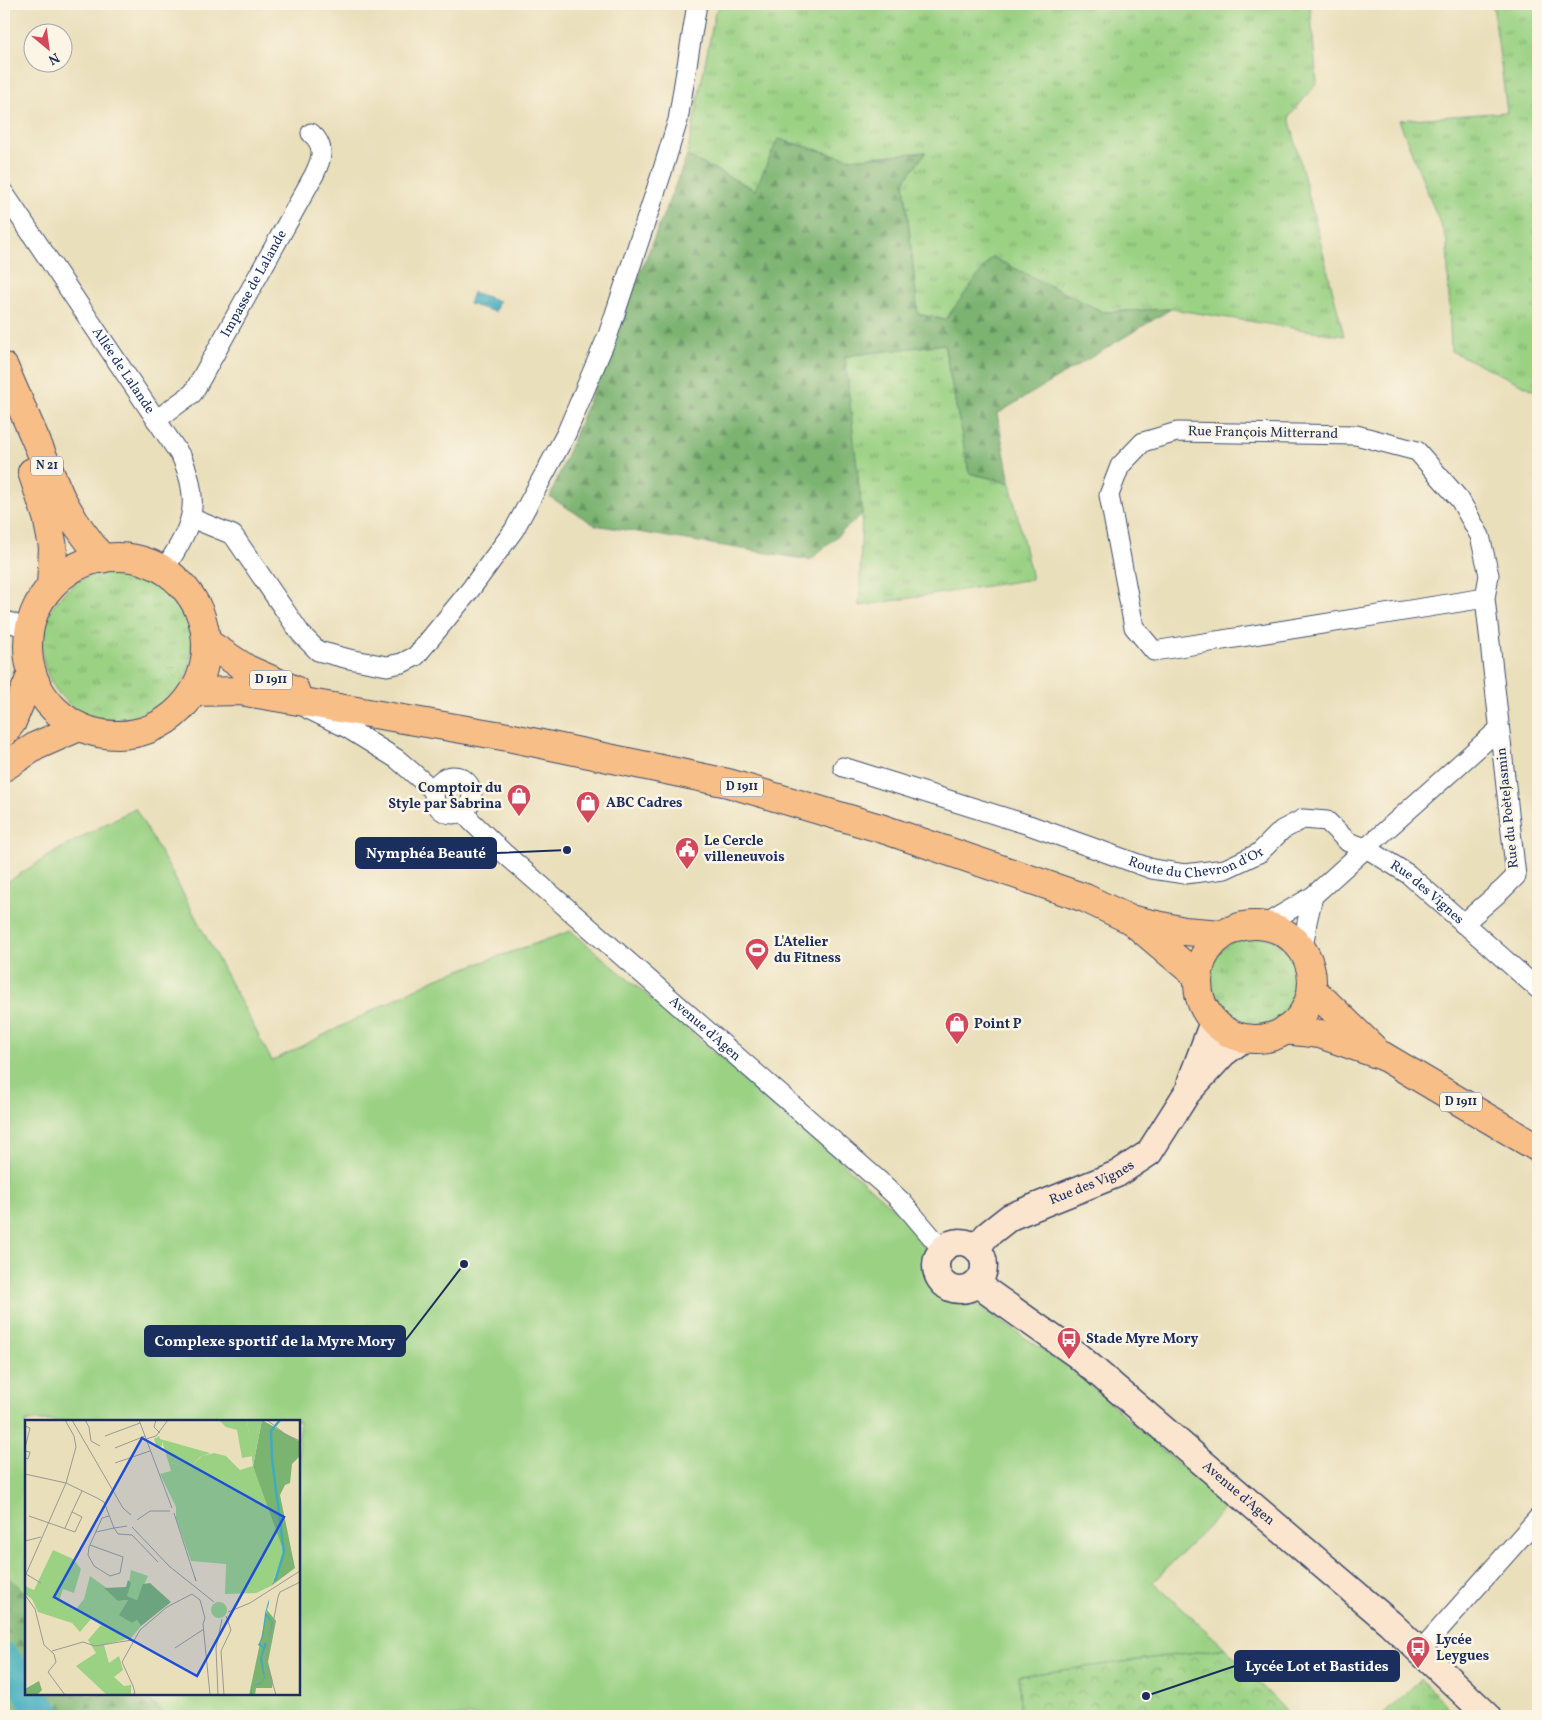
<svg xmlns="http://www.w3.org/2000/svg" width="1542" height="1720" font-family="Vollkorn,serif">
<defs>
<pattern id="grass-tufts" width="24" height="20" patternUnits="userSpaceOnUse" patternTransform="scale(1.25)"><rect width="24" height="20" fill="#9ad183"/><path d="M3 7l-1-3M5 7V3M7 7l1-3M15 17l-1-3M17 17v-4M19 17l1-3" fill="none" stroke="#7daa6e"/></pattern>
<pattern id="forest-firs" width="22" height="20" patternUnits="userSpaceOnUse" patternTransform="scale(1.25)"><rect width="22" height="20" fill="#7bb371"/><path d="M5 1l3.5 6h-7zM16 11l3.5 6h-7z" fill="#649260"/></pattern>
<pattern id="park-crowns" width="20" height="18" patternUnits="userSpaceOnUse" patternTransform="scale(1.25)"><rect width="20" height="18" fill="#9ad183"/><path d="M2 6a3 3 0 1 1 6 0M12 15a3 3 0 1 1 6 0" fill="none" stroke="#7daa6e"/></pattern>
<pattern id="water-waves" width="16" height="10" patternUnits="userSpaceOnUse" patternTransform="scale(1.25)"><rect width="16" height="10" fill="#3facbd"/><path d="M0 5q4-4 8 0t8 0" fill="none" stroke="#348c9d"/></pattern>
</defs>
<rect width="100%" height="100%" fill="#fcf5e5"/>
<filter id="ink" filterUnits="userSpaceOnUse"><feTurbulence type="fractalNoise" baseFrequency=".02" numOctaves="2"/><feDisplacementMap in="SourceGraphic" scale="10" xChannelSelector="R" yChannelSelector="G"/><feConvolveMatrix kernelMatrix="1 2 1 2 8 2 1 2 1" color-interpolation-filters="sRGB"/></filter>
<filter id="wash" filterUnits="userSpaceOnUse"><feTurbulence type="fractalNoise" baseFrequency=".0096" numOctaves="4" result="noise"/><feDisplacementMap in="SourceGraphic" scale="20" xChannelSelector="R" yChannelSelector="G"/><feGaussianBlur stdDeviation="1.12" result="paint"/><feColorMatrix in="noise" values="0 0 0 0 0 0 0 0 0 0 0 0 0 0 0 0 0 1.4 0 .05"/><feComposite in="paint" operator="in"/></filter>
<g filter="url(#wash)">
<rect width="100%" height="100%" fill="#eadfbb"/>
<g fill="url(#grass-tufts)" stroke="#5a8070">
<polygon points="722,4 1310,4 1317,83 1289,117 1344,336 1171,309 1103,312 992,258 945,320 918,314 904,181 925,152 850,159 778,139 756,190 687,156 715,12"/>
<polygon points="1493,4 1538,4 1538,392 1451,351 1447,241 1399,120 1507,112"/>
<polygon points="944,344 969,473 1010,483 1032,579 859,606 862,514 844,356"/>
<circle cx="117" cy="646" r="75"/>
<circle cx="1254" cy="981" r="45"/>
<polygon points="1421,1679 1458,1716 1382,1716"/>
</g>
<g fill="url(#forest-firs)" stroke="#4b7168">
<polygon points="778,139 850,159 926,152 904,181 918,314 945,320 992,257 1103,312 1171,309 997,414 1010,483 969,473 944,344 845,356 862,514 810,560 595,525 550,497 687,156 755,190"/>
<polygon points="4,1574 26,1593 26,1694 142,1694 168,1716 4,1716"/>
</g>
<polygon fill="url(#park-crowns)" stroke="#5a8070" points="1225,1648 1291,1716 1020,1716 1019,1676"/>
<polygon fill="#9ad183" stroke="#5a8070" points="135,808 171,871 272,1061 437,978 571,931 772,1101 901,1215 926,1251 925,1276 949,1302 973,1302 1074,1371 1227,1507 1153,1582 1225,1648 1019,1676 1020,1716 168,1716 142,1694 299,1694 299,1421 26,1421 26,1593 4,1574 4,884 60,849"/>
<polygon fill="url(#water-waves)" stroke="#2d6e8e" points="473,292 499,301 495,312 469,304"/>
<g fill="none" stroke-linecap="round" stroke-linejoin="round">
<g stroke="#3facbd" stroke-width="31">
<polyline points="4,1658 26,1688"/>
<polyline points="30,1694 47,1716"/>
</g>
</g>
</g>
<g filter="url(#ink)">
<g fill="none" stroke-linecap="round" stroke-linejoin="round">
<defs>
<g id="street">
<path id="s1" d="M4 193 182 458C203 506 190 529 164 570"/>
<path id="s2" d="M156 420 193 393 314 175C322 159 326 146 311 133"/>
<polyline points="191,518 233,535 301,634 318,651 349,659 387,666 402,663 416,656 470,590 514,530 566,434 608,335 663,169 678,120 697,4"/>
<polyline points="4,620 30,630"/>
<polyline points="308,709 347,728 397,759 434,791"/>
<path id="s3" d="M843 767 1029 825 1152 869 1185 874 1225 869 1259 853 1282 830 1303 819 1327 821 1348 842 1366 848 1499 729"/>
<circle cx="453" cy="795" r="19"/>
<path id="s4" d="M464 811 471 821 505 854 884 1185 902 1202 942 1249"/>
<polyline points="1463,924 1503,889 1516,876 1485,598 1489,575 1480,536 1460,500 1417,451 1356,435 1177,432 1143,442 1120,466 1109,495 1134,627 1154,651 1485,598"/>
<path id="s5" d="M1264 925 1313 896 1366 848 1408 874 1538 989"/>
<polyline points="1303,950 1307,922 1313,896"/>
<polyline points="1419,1652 1538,1518"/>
</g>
<g id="secondary">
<polyline points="1191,1081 1213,1022"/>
<circle cx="960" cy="1266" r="24"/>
<path id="s6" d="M976 1248 987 1235 1010 1217 1117 1174 1149 1153 1187 1093 1224 1053 1243 1039"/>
<path id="s7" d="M978 1283 988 1292 1077 1355 1390 1623 1488 1716"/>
</g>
<g id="primary">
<circle cx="117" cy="646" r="89"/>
<polyline points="206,642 247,669 295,690"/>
<polyline points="194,692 240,691 508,737 728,783 883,829 1085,898 1129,919 1184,931 1222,934"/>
<polyline points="4,733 12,722 32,673"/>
<polyline points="4,767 36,746 79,727"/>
<polyline points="1132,921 1197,976"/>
<circle cx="1255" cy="982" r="57"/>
<polyline points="1312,989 1374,1049"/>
<polyline points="1285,1030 1320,1034 1383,1056 1538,1148"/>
</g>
<g id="highway">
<polyline points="4,367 61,498 75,522 102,559"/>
<polyline points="32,472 47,517 53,547 51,586"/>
</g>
</defs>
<use href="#street" stroke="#3a496c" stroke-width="21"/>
<use href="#secondary" stroke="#3a496c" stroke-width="29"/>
<use href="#primary" stroke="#3a496c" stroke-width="30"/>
<use href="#highway" stroke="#3a496c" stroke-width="30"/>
<use href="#street" stroke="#fff" stroke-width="19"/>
<use href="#secondary" stroke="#fce5cf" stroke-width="26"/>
<use href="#primary" stroke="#f7be88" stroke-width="28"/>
<use href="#highway" stroke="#f7be88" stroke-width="28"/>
</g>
</g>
<defs>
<symbol id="shop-pin" viewBox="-11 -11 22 30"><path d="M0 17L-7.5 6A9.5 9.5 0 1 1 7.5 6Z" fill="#d1495b" stroke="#fcf5e5"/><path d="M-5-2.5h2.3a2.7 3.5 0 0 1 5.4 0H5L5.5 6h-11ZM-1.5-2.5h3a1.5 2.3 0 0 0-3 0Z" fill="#fff"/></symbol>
<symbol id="civic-pin" viewBox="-11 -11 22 30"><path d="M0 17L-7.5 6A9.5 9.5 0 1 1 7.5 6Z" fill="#d1495b" stroke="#fcf5e5"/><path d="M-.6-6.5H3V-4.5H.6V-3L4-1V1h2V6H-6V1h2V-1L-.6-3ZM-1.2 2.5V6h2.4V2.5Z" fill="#fff"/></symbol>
<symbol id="stadium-pin" viewBox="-11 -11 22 30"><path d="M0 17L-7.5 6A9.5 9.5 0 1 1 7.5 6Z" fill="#d1495b" stroke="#fcf5e5"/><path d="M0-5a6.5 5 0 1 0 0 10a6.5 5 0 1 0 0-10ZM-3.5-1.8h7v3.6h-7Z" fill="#fff"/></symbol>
<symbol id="bus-pin" viewBox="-11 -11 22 30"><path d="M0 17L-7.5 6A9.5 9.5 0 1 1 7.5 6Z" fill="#d1495b" stroke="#fcf5e5"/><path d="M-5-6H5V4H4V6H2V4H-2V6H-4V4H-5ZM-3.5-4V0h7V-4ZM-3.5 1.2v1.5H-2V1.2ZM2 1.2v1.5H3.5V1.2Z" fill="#fff"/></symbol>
</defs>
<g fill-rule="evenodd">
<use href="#shop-pin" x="505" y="782" width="28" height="38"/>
<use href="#shop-pin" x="574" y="789" width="28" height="38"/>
<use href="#civic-pin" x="673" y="835" width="28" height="38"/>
<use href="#stadium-pin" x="743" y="936" width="28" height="38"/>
<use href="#shop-pin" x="943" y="1010" width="28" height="38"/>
<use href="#bus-pin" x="1055" y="1325" width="28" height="38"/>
<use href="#bus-pin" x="1404" y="1634" width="28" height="38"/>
</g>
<g text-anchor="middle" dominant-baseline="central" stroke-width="5" stroke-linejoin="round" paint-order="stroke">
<g fill="#fcf5e5" stroke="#5e6a86" stroke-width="1">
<rect x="31" y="456.5" width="32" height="19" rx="4"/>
<rect x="250" y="670.5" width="42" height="19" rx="4"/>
<rect x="721" y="777.5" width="42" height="19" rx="4"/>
<rect x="1440" y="1092.5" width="42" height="19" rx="4"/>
</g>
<g font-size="12" font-weight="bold" fill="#1b2f5e">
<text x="47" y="466">N 21</text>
<text x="271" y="680">D 1911</text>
<text x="742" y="787">D 1911</text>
<text x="1461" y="1102">D 1911</text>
</g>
<g font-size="14" fill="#1b2f5e" stroke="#fcf5e5">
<text stroke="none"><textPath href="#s2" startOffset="171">Impasse de Lalande</textPath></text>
<text stroke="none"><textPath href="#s1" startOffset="214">Allée de Lalande</textPath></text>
<text transform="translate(1263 433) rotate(1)">Rue François Mitterrand</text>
<text transform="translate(1508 808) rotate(-96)">Rue du PoèteJasmin</text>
<text stroke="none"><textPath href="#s3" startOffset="371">Route du Chevron d'Or</textPath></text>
<text stroke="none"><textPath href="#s5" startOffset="204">Rue des Vignes</textPath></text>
<text stroke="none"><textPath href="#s4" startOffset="325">Avenue d'Agen</textPath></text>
<text stroke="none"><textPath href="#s6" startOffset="135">Rue des Vignes</textPath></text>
<text stroke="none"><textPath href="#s7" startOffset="335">Avenue d'Agen</textPath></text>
</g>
<g font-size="14" font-weight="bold" fill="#1b2f5e" stroke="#fcf5e5" text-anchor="start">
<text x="502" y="788" text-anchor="end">Comptoir du<tspan x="502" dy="16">Style par Sabrina</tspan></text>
<text x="606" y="803">ABC Cadres</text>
<text x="704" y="841">Le Cercle<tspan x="704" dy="16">villeneuvois</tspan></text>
<text x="774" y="942">L'Atelier<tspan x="774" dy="16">du Fitness</tspan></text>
<text x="974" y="1024">Point P</text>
<text x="1086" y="1339">Stade Myre Mory</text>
<text x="1436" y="1640">Lycée<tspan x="1436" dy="16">Leygues</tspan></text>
</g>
</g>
<g transform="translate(25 1420)">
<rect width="275" height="275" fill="#eadfbb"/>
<path d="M194 0H222L227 36 217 38 212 10 201 7ZM28 130 48 139 56 149 49 173 38 169 34 181 51 189 59 179 65 156 86 171 93 181 103 180 95 194 107 203 112 200 116 206 106 218 79 225 84 243 94 236 98 250 89 257 99 266 106 265V275H82L51 246 71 233 63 220 76 205 66 199 55 212 47 203 13 192 7 179 0 174V166L9 170ZM106 150 123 156 112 180 102 176ZM186 190a8 8 0 1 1 16 0a8 8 0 1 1-16 0Z" fill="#9ad183"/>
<path d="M237 0 275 22V36L267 44 265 63 260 65 255 75 270 148 246 166 257 141 228 46ZM103 160 106 163 102 176 112 180 118 164 125 163 146 182 116 206 112 200 107 203 94 195 103 180 93 181 79 168 101 167ZM242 190 251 201 243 242 248 262 247 268H231L230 275H224ZM14 261 17 270 12 275H0V269Z" fill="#7bb371"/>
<path d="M134 16 135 19 185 33 175 37 163 49 143 41 137 21V26L132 28 129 19Z" fill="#9ad183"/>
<path d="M222 0H237L228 46 259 132 246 166 231 173 200 174 201 144 166 141 151 98V87L135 54 146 51 143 41 163 49 177 36 189 33 201 36 215 50 228 46Z" fill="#9ad183"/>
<path d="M244 179V183L241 193 247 201 248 203 243 218 247 202 241 196 238 217 235 223 238 227 240 222 242 224 237 237 240 258 236 264 226 266 227 273 226 275V266L236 263 239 258 235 239 238 228 233 225 237 217 240 193Z" fill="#3facbd"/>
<path fill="none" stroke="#3facbd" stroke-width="2.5" d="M247 39 246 11 255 0M247 39 259 132 250 161"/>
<path fill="none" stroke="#979996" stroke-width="1" d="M47 0 98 88 106 95M60 0 64 7 66 21 75 26M114 0 147 88M131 0 129 7 135 13M242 0 260 14 275 21M0 6 5 8 0 28M80 16 115 3M121 19 131 16 143 0M90 28 120 16M0 31 5 32 3 39 0 38M90 43 125 31M0 54 41 63 72 78 79 82 89 108 102 106M149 93 171 161 170 157M4 96 50 112 57 97 47 92 57 71M112 100 125 91H145M107 107 144 146 189 182M40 108 47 92M71 112 89 108 93 114 107 115 133 142M0 121 16 117M65 125 98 137 95 153 85 156 69 146 63 135 64 127 77 98 84 96M1 154 41 63 51 27 49 16 40 0M1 154 16 163M0 175 10 189 19 225 29 234 31 242 23 252 40 275M203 192 225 183 275 151M180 198 178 204 185 275M150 228 179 209M27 231 58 222 70 226 107 220M107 275 110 273 108 266 97 242 115 210 142 187 167 174 175 180 180 198M193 275 191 228 197 199M199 275 196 231 206 210 201 196M251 275 241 240 253 177 255 172 275 162"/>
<path fill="#1d4ed8" fill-opacity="0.15" stroke="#1d4ed8" stroke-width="2.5" d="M117 18 259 97 172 256 29 177Z"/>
<rect width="275" height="275" fill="none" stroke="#1b2f5e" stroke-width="2.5"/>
</g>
<path fill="none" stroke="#1b2f5e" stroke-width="2" d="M567 850L496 853M464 1264L405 1341M1146 1696L1235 1666"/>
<g fill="#1b2f5e" stroke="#fcf5e5" stroke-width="2">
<circle cx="567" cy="850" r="5"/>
<circle cx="464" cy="1264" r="5"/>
<circle cx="1146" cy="1696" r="5"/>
</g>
<g fill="#1b2f5e" stroke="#1b2f5e" stroke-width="2">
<rect x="356" y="838" width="140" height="30" rx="5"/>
<rect x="145" y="1326" width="260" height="30" rx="5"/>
<rect x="1235" y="1651" width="164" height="30" rx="5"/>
</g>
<g font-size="15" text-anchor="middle" font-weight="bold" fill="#fff">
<text x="426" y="858">Nymphéa Beauté</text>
<text x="275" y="1346">Complexe sportif de la Myre Mory</text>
<text x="1317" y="1671">Lycée Lot et Bastides</text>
</g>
<rect width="1542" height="1720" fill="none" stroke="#fcf5e5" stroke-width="20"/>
<g transform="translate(48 48) rotate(151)"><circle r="24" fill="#fcf5e5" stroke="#a2a6af"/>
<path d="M0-4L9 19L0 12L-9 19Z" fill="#d1495b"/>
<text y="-8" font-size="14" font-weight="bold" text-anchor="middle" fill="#1b2f5e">N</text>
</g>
</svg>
